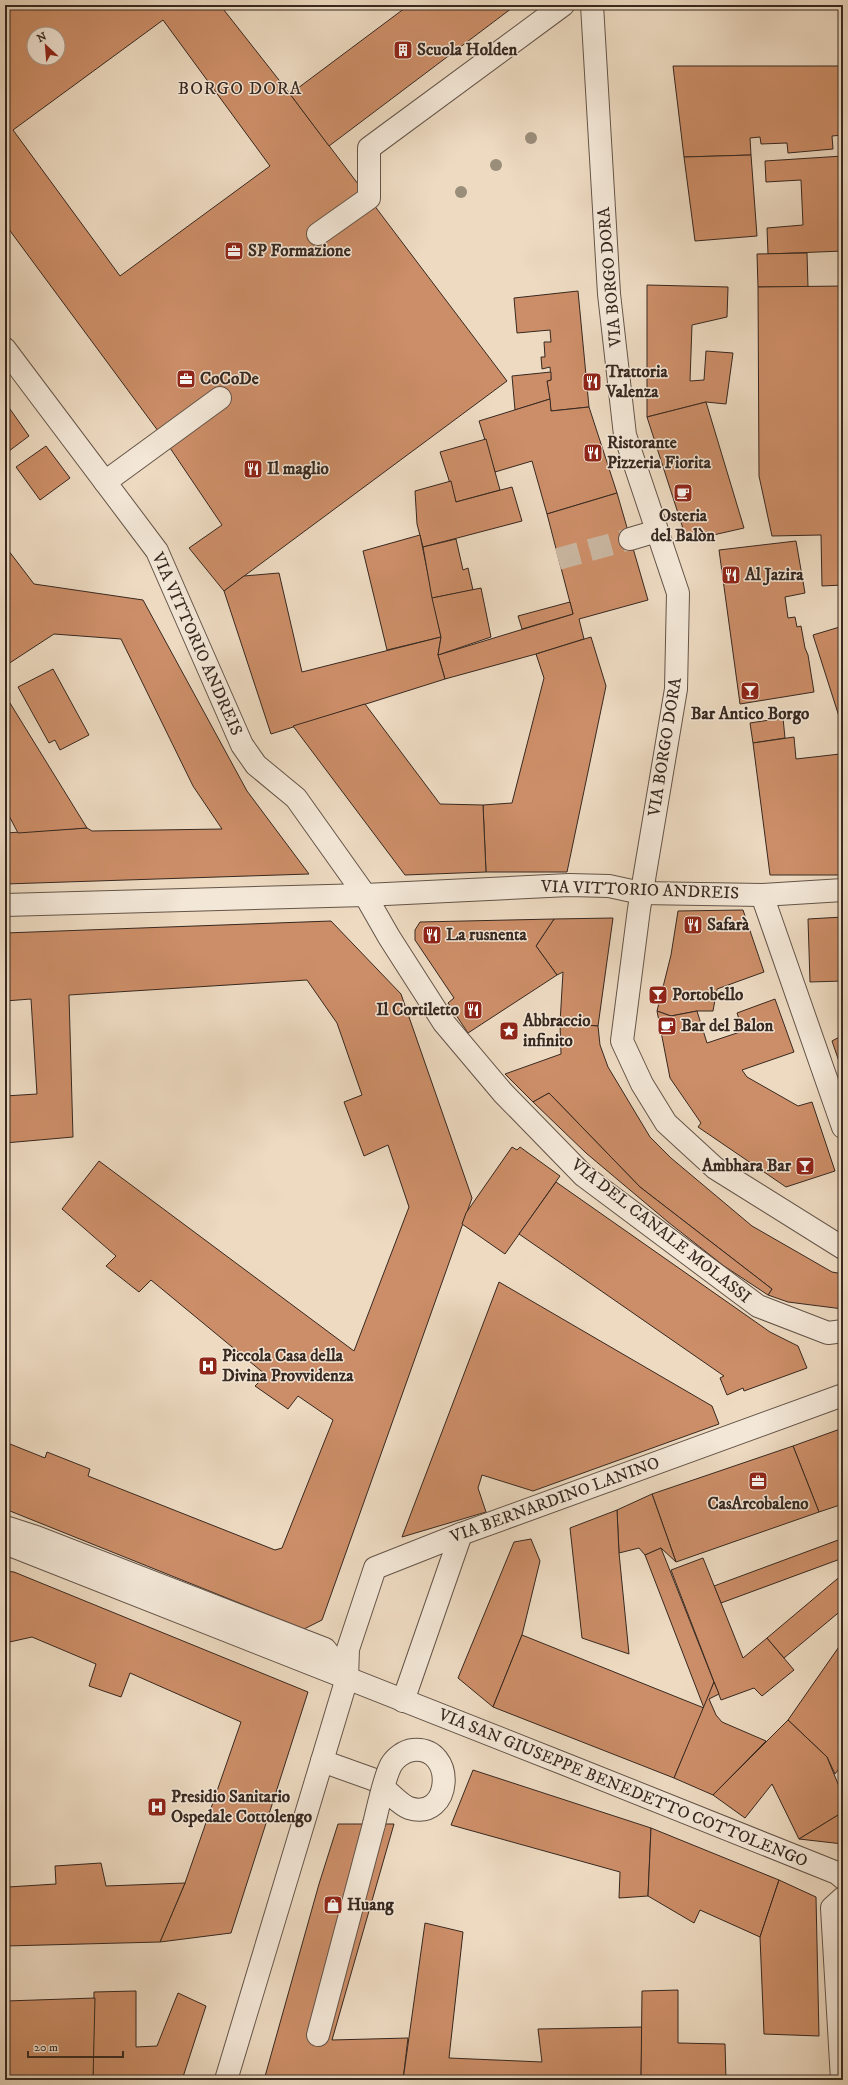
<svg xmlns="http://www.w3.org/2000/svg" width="848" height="2085" font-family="'IM FELL DW Pica',serif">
<rect width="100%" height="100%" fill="#eddac1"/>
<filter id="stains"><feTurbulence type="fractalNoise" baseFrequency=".005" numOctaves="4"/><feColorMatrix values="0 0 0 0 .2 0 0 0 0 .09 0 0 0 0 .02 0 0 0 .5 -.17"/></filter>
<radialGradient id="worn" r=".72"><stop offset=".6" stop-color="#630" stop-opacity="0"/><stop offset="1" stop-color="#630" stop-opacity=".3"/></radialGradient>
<g fill="#cc8e68" stroke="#372820" fill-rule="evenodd">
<path d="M5 5H220L290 94 507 381 224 591 189 548 222 525 164 439 5 224ZM163 20 270 166 120 276 13 130ZM34 34H58V58H34Z"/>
<polygon points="409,5 516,5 329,146 290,94"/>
<polygon points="673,66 843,66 843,135 832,136 833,149 788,153 787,143 761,144 760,137 750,138 751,155 684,157"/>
<polygon points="751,155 757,236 695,241 684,157"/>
<polygon points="843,156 843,251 768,254 767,228 803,225 801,180 766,182 765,161"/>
<polygon points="807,253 808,287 758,287 757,254"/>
<polygon points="647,285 728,287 727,317 692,325 690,381 704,380 706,351 733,353 726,404 706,402 647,417"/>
<polygon points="843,286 843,585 822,586 821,535 772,536 759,476 758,287"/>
<polygon points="578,291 589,407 551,411 547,381 551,380 550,367 542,369 541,357 545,357 544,342 551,342 550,330 517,333 514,298"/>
<polygon points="551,372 551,380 547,381 550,399 515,410 512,376"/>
<polygon points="550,399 551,411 589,407 617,493 547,514 532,461 495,472 479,421"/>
<polygon points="5,402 29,436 5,454"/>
<polygon points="706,402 744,528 687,541 647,417"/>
<polygon points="486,439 500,490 456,502 440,452"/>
<polygon points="46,446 70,478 40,500 16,467"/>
<polygon points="451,481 456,502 512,487 522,521 423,547 417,524 415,491"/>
<polygon points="617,493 648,600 579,619 584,639 536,654 445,679 438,655 573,614 547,514"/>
<polygon points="420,535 441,637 387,650 363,551"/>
<polygon points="456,539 463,570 468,568 473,590 432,598 423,547"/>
<polygon points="796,541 805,593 785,597 788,618 795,617 797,627 801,626 805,648 808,655 814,692 740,704 719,550"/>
<polygon points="5,546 34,584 143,600 247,791 309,874 5,884 5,833 87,828 92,831 222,829 193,786 121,639 54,634 5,666"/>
<polygon points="279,573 302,672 441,637 438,655 445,679 271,734 224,591 244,576"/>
<polygon points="481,588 491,637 438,655 441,637 432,598"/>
<polygon points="570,602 573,614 522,629 518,616"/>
<polygon points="843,626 843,729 813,635"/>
<polygon points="591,637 606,686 567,872 486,872 483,805 512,803 544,678 536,654"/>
<polygon points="53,669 89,735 60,750 55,740 49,743 18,687"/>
<polygon points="5,695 87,828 18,833 5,808"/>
<polygon points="365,704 440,804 483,805 486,872 405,875 293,726"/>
<polygon points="783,718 785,738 753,743 750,723"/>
<polygon points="794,737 796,759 840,754 843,790 843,875 770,875 753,743"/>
<polygon points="743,910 764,972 717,989 713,1011 697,1011 671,1016 657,1011 671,955 678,911"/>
<polygon points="843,917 843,981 810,982 808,919"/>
<polygon points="613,918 598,1026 560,1023 563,972 557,975 536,946 554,919"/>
<polygon points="554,919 536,946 557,975 468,1033 448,1003 454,998 415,940 415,930 420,922"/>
<polygon points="331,921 401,994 472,1198 322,1620 304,1629 5,1509 5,1442 45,1458 47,1452 90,1469 88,1476 275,1550 282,1548 333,1420 298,1396 288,1409 255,1386 266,1375 151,1280 139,1292 106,1266 116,1256 62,1209 99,1161 354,1351 409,1207 388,1145 364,1156 344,1102 362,1095 337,1023 307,980 69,995 73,1137 5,1143 5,1096 37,1094 31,999 5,1001 5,933"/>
<polygon points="775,999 794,1052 742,1070 747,1077 798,1106 812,1102 835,1171 786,1187 698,1127 701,1123 670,1078 657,1011 671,1016 697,1011 707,1043 743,1031 737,1013"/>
<polygon points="560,1023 598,1026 600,1045 608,1067 650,1137 671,1158 752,1226 832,1272 843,1274 843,1309 788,1302 768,1295 772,1289 640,1187 549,1093 533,1102 505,1074 561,1054"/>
<polygon points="843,1035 843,1073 832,1041"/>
<polygon points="549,1093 640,1187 772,1289 768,1295 724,1266 668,1222 586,1153 533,1102"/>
<polygon points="512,1147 517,1150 520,1147 560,1176 505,1254 462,1224 466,1213"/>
<polygon points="556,1182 770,1332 798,1346 807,1368 744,1391 743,1388 727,1395 720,1378 724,1376 519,1234"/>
<polygon points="499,1282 712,1406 719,1424 533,1491 482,1475 478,1488 486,1512 402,1537"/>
<polygon points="843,1428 843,1504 819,1512 793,1446"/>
<polygon points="793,1446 819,1512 676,1562 652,1494"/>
<polygon points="652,1494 676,1562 661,1548 645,1555 639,1548 619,1553 617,1510"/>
<polygon points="617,1510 619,1553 629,1654 582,1638 570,1528"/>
<polygon points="531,1539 540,1561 522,1635 493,1707 458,1678 514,1542"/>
<polygon points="841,1539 843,1558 721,1603 714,1586"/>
<polygon points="661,1548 714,1682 704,1708 645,1555"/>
<polygon points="703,1558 743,1658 767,1638 794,1670 762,1696 754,1688 721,1700 671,1570"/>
<polygon points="5,1571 14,1572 308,1692 231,1933 160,1942 185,1883 241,1722 130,1673 121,1697 89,1686 96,1664 32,1637 5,1643"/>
<polygon points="843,1574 843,1609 784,1658 767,1638"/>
<polygon points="522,1635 704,1708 674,1778 493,1707"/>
<polygon points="843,1641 843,1763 835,1774 827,1757 788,1720"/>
<polygon points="5,1677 8,1887 56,1884 55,1866 101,1863 106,1886 185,1883 160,1942 5,1946"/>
<polygon points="714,1682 719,1694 709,1699 716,1715 722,1722 766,1741 713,1795 674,1778"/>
<polygon points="788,1720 827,1757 843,1796 843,1812 799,1839 772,1784 745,1818 713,1795"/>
<polygon points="473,1770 651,1828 648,1896 619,1898 620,1872 451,1825"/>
<polygon points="843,1812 843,1844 799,1839"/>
<polygon points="338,1824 394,1824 332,2040 408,2038 403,2080 264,2080 319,1884"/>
<polygon points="651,1828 779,1880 760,1937 700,1910 694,1923 648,1896"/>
<polygon points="779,1880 816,1897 819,2036 764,2034 760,1937"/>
<polygon points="425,1923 463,1932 449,2058 542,2062 538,2029 642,2027 641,2080 403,2080"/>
<polygon points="678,1990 678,2043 725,2044 726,2080 641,2080 642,1991"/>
<polygon points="136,1991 136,2047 157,2046 178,1993 206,2006 182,2080 93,2080 94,1992"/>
<polygon points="95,1998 93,2080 6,2080 6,2001"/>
<rect x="5" y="2056" width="1" height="24"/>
</g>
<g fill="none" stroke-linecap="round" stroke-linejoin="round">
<polyline stroke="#c9b6a1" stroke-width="22" stroke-dasharray="22 11" stroke-linecap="butt" points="558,559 630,539"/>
<defs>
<g id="minor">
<polyline points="592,5 609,294 625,435 678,593 676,689 639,909 622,1041 642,1084 666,1123 715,1168 843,1248"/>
<polyline points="318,234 369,198 369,148 563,5"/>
<polyline points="5,349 157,551 242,745 256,765 296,798 365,895 389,937 444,1023 503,1093 584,1176 758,1306 828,1333 843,1331"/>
<polyline points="105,482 220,398"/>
<polyline points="630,539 657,531"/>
<polyline points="762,895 843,1127"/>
<polyline points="5,905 365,895 569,885 609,886 641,893 762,895 843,890"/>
<polyline points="5,1527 36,1537 325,1649 347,1678"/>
<path d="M5 1547 10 1545C286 1654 562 1762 837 1873L843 1878"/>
<polyline points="403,1701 461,1534"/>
<polyline points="322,1761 375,1780 387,1791"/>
<polyline points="318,2035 374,1824"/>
<polyline points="226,2080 347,1678 348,1649 375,1568 461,1534 843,1395"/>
<polyline points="842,2080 832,1908 843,1898"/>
</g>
</defs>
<use href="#minor" stroke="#645448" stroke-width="24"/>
<use href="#minor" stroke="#f3e7d7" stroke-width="22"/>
<defs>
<path id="minor-bridge" d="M374 1824C378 1808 384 1778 391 1765 395 1758 404 1751 413 1750 457 1746 452 1822 409 1808 401 1805 393 1796 387 1791"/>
</defs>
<use href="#minor-bridge" stroke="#645448" stroke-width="24" stroke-linecap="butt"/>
<use href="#minor-bridge" stroke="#f3e7d7" stroke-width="22"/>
</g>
<g fill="#9a8d79">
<circle cx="531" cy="138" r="6"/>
<circle cx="496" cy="165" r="6"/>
<circle cx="461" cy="192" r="6"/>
</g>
<defs>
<symbol id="building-square" viewBox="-11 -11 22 22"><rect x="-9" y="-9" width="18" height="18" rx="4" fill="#8f2418" stroke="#f3e7d7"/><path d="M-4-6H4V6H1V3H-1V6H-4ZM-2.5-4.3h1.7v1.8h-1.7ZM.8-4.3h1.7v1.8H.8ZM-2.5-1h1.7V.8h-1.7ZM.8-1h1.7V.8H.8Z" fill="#fff"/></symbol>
<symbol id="office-square" viewBox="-11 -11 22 22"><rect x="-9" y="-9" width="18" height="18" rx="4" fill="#8f2418" stroke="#f3e7d7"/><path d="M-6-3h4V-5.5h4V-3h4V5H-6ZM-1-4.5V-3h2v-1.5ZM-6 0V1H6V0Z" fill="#fff"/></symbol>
<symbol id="restaurant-square" viewBox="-11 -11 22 22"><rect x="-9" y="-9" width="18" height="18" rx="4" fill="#8f2418" stroke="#f3e7d7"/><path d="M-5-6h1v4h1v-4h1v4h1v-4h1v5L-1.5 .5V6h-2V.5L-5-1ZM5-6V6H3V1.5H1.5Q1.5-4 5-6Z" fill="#fff"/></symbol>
<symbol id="cafe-square" viewBox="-11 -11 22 22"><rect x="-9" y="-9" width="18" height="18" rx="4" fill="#8f2418" stroke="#f3e7d7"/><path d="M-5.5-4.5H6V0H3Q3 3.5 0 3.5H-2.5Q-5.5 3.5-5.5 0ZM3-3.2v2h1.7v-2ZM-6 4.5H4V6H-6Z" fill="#fff"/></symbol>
<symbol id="bar-square" viewBox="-11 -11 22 22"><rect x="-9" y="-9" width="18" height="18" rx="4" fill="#8f2418" stroke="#f3e7d7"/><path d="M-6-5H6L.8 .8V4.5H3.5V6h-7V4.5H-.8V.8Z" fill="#fff"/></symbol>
<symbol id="sight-square" viewBox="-11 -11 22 22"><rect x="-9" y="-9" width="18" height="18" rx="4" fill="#8f2418" stroke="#f3e7d7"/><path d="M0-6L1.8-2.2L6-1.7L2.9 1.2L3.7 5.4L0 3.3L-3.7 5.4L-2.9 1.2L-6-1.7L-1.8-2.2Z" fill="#fff"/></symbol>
<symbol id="hospital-square" viewBox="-11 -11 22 22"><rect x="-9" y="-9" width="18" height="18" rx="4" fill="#8f2418" stroke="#f3e7d7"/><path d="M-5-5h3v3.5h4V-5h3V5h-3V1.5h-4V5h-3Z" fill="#fff"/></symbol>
<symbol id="shop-square" viewBox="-11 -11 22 22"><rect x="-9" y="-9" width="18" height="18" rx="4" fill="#8f2418" stroke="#f3e7d7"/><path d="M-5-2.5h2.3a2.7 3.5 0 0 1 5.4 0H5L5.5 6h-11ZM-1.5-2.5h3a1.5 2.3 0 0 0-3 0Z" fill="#fff"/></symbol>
</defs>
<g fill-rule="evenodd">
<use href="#building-square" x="392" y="39" width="22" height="22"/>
<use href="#office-square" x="223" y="240" width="22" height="22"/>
<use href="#office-square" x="175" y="368" width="22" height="22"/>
<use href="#restaurant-square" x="581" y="371" width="22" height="22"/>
<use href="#restaurant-square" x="582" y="442" width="22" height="22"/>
<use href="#restaurant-square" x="242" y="458" width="22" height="22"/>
<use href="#cafe-square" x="672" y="482" width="22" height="22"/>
<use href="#restaurant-square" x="720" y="564" width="22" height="22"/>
<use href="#bar-square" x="739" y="680" width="22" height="22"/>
<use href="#restaurant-square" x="682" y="914" width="22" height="22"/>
<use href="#restaurant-square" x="421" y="924" width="22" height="22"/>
<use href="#bar-square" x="647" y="984" width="22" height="22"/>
<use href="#restaurant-square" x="462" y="999" width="22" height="22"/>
<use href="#cafe-square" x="656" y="1015" width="22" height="22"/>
<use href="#sight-square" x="498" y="1020" width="22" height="22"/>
<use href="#bar-square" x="794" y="1155" width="22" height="22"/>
<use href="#hospital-square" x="197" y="1355" width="22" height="22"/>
<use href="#office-square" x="747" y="1470" width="22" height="22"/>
<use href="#hospital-square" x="146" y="1796" width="22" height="22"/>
<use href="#shop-square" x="322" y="1894" width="22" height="22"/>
</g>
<g text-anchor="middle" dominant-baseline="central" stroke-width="3" stroke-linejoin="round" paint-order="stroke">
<g font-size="17" font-weight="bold" fill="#372820" stroke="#f3e7d7" text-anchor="start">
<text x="417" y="50">Scuola Holden</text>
<text x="248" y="251">SP Formazione</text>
<text x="606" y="372">Trattoria<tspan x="606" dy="20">Valenza</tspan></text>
<text x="200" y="379">CoCoDe</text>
<text x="607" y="443">Ristorante<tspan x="607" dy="20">Pizzeria Fiorita</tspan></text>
<text x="267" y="469">Il maglio</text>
<text x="683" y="516" text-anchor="middle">Osteria<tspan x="683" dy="20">del Balòn</tspan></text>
<text x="745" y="575">Al Jazira</text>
<text x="750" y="714" text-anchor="middle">Bar Antico Borgo</text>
<text x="707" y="925">Safarà</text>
<text x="446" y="935">La rusnenta</text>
<text x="672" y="995">Portobello</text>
<text x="459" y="1010" text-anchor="end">Il Cortiletto</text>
<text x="523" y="1021">Abbraccio<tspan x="523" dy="20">infinito</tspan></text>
<text x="681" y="1026">Bar del Balon</text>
<text x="791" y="1166" text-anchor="end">Ambhara Bar</text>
<text x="222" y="1356">Piccola Casa della<tspan x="222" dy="20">Divina Provvidenza</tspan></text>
<text x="758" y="1504" text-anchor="middle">CasArcobaleno</text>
<text x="171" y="1797">Presidio Sanitario<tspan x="171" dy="20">Ospedale Cottolengo</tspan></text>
<text x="347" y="1905">Huang</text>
</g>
<g font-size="17" fill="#372820" stroke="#f3e7d7">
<text transform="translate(610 277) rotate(-95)">VIA BORGO DORA</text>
<text transform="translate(197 644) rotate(66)">VIA VITTORIO ANDREIS</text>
<text transform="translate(665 747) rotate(-81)">VIA BORGO DORA</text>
<text transform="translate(640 890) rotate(2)">VIA VITTORIO ANDREIS</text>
<text transform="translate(661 1231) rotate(38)">VIA DEL CANALE MOLASSI</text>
<text transform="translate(555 1500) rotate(-20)">VIA BERNARDINO LANINO</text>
<text transform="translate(623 1788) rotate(22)">VIA SAN GIUSEPPE BENEDETTO COTTOLENGO</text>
</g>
<g font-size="18" letter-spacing="1" fill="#372820" stroke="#f3e7d7">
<text x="240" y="89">BORGO DORA</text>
</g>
</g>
<rect width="848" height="2085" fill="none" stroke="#eddac1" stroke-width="20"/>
<rect x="6" y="6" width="836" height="2073" fill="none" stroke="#372820" stroke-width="2"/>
<rect x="10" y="10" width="828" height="2065" fill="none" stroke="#372820"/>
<g transform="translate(46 46) rotate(334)"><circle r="19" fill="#f3e7d7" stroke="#a89b8e"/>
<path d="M0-3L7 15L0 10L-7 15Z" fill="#8f2418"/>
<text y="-6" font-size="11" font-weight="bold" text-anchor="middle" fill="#372820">N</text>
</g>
<path d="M28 2051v6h95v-6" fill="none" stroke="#372820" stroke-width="2"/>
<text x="34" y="2051" font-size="12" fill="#372820" stroke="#f3e7d7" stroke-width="3" paint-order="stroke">20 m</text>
<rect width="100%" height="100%" filter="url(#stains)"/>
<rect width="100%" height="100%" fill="url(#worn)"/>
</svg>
